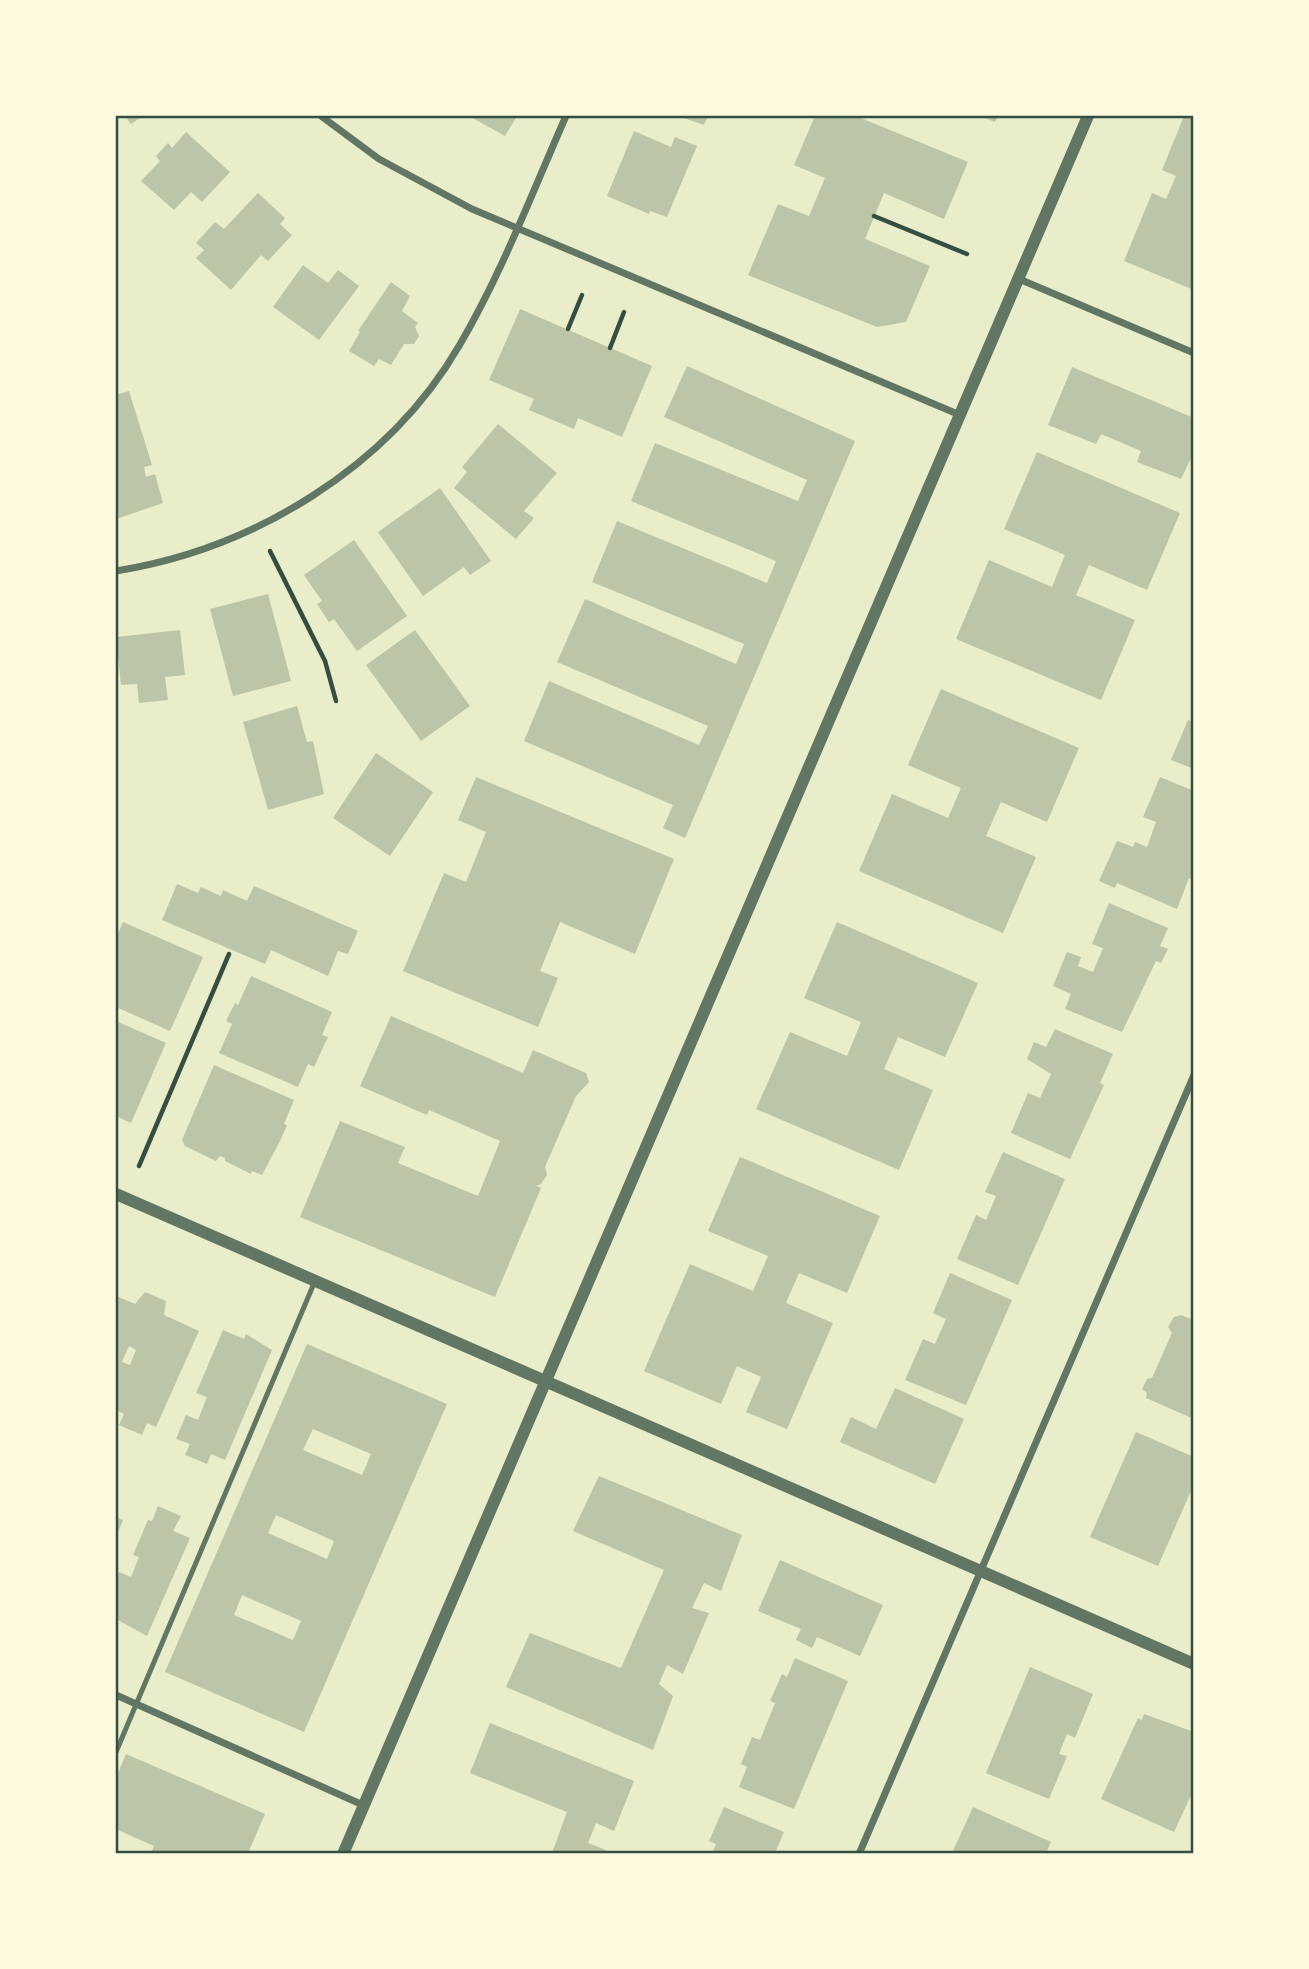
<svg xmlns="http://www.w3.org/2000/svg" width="1309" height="1969" font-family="'Sofia Sans Condensed',sans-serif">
<rect width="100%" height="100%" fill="#e9edc9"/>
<g fill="#bcc5a7" fill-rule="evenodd">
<polygon points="125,116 143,116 131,124"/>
<polygon points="469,116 517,116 505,136"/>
<polygon points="678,116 708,116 704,125"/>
<polygon points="815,116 856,116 968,162 944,219 884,193 865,239 930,266 906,322 877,327 748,275 778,204 809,216 825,178 794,165"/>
<polygon points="980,116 998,116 995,122"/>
<polygon points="1184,116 1194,116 1194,290 1124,261 1152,193 1166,199 1176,176 1162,170"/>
<polygon points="634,131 671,147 675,137 697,146 667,217 650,211 649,214 607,196"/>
<polygon points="186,132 230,172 202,202 191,192 174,210 141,181 160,161 156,156 168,143 172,148"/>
<polygon points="258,193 285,218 280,224 292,235 268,261 261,255 231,290 196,258 204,250 196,243 215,222 224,229"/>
<polygon points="303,265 328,283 338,270 359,286 319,340 273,307"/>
<polygon points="391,282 410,296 402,311 418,323 415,327 419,336 414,344 404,344 391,365 379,359 374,366 349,351 360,332 358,331"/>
<polygon points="520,309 652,366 622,437 578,418 574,429 529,410 534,399 489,380"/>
<polygon points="687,366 855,441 685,838 663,828 673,805 524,741 549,681 699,745 708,726 557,662 585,599 736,664 744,644 592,582 617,521 767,583 776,561 631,501 655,443 798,501 807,480 664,417"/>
<polygon points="1072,367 1194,418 1194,452 1181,479 1137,462 1141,451 1101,434 1096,444 1048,425"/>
<polygon points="129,391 152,465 144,467 146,477 155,474 163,503 116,519 116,395"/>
<polygon points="498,424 557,473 524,511 534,518 516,539 454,488 467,472 462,467"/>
<polygon points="1037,452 1180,513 1147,590 1089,565 1076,595 1135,620 1101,700 956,639 989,560 1052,587 1065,555 1004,529"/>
<polygon points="440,488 491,561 470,575 464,567 423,596 378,532"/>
<polygon points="354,540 407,616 357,651 334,619 329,622 317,604 322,601 304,575"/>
<polygon points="268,594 291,681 233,696 210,609"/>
<polygon points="180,630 185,675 165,677 168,700 139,703 137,684 121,685 116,637"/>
<polygon points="415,630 470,706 421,741 366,665"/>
<polygon points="941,689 1079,748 1047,822 1001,802 986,836 1036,857 1003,933 859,871 892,794 948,818 961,788 908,765"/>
<polygon points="297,706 307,742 313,741 324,794 268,810 243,722"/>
<polygon points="1188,720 1194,722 1194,769 1171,760"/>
<polygon points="376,753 433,792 390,856 333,818"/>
<polygon points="476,777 674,859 635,954 560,922 540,971 558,978 538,1027 403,971 444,873 466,882 486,832 458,820"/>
<polygon points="1160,777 1194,791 1194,880 1189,878 1177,909 1117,883 1115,888 1099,881 1117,841 1133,847 1135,842 1147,847 1156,822 1143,817"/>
<polygon points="177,884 198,893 201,887 221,896 223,890 247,901 254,886 358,931 348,954 338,951 328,976 271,950 265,964 162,920"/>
<polygon points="1109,903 1168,928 1160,946 1168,949 1161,963 1156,961 1122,1032 1065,1009 1071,994 1053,986 1067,952 1081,957 1078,966 1093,972 1103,948 1092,944"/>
<polygon points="123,922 203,957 170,1031 116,1007 116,938"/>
<polygon points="837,922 978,983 945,1057 898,1037 884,1069 933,1090 899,1170 756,1109 790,1032 847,1056 861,1022 804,998"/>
<polygon points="251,976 332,1012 322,1035 328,1037 314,1067 308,1064 298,1087 219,1053 232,1024 226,1021 235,1003 238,1005"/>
<polygon points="391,1016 523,1073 533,1050 586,1073 589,1082 576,1096 545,1167 547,1175 541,1184 536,1186 541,1188 495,1297 300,1217 340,1121 405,1147 398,1163 478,1196 500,1141 429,1110 427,1115 360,1086"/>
<polygon points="116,1021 166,1043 131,1123 116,1116"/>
<polygon points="1055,1029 1113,1054 1100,1083 1104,1085 1070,1159 1011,1133 1028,1093 1040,1098 1051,1074 1027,1059 1034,1042 1046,1047"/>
<polygon points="214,1065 294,1100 284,1124 287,1125 281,1139 262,1175 252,1171 251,1174 225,1161 225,1158 220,1156 216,1161 185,1146 182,1140"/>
<polygon points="1003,1152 1065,1179 1018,1285 957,1259 976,1215 986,1220 996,1196 985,1192"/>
<polygon points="740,1157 880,1216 847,1293 799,1273 786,1303 833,1323 787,1429 746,1412 761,1377 737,1366 721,1404 644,1371 690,1264 753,1291 768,1256 708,1231"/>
<polygon points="950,1273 1012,1300 966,1405 905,1380 923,1339 935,1344 946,1319 933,1313"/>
<path d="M145 1292 166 1301 164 1315 199 1331 156 1427 147 1423 142 1435 119 1425 124 1414 116 1410V1296L135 1304ZM129 1346 136 1350 130 1365 122 1362Z"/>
<polygon points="1181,1315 1194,1320 1194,1419 1146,1398 1147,1393 1142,1389 1147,1379 1152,1378 1172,1333 1168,1327 1174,1317"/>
<polygon points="223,1330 244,1339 246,1334 272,1350 225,1460 211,1454 207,1464 185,1455 190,1444 176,1439 186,1415 198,1420 207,1397 196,1393"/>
<path d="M307 1344 447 1404 304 1732 165 1672ZM313 1429 371 1454 362 1475 303 1450ZM276 1515 334 1541 327 1559 268 1533ZM242 1595 301 1621 293 1640 234 1615Z"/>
<polygon points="895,1388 964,1419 935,1484 840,1442 851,1417 876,1429"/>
<polygon points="1136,1432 1194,1457 1194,1484 1158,1566 1090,1537"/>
<polygon points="599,1476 742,1535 721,1591 704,1583 692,1608 709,1613 683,1674 667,1665 659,1684 673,1696 653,1750 506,1687 530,1633 621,1668 664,1570 573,1531"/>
<polygon points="158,1506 181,1516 173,1531 190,1538 147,1636 116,1619 116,1581 119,1572 131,1577 139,1557 133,1555 148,1520 152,1521"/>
<polygon points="116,1517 123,1520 116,1537"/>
<polygon points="780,1560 883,1605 860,1656 817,1637 812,1648 796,1640 801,1629 758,1611"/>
<polygon points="795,1658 848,1681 794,1809 739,1787 747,1767 741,1764 752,1737 760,1740 775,1703 770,1701 782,1674 787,1677"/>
<polygon points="1030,1667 1093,1694 1075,1738 1067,1734 1059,1754 1067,1756 1049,1799 986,1773"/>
<polygon points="1144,1714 1194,1732 1194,1789 1174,1832 1101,1799 1138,1718 1142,1720"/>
<polygon points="490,1723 634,1781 614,1831 596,1823 588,1843 606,1850 605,1853 552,1853 567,1812 470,1773"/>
<polygon points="126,1754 265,1814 248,1853 151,1853 154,1846 116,1829 116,1778"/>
<polygon points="724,1807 784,1832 775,1853 712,1853 716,1844 709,1841"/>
<polygon points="973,1807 1051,1842 1046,1853 952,1853"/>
</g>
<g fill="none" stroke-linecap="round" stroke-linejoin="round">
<g stroke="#344e41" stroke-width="4.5">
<polyline points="874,216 967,254"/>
<polyline points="568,329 582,295"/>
<polyline points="610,348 624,312"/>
<polyline points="270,551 325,661 336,701"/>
<polyline points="139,1166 229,954"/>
</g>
<polyline stroke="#617663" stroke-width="5" points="116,1752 315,1281"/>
<g stroke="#617663" stroke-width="7">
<polyline points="321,116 379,159 472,209 960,415"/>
<polyline points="1019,279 1194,353"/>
<path d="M116 571C253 549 388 468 459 346 502 273 532 193 566 116"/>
<polyline points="116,1695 363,1805"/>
<polyline points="859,1854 1194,1075"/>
</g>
<g stroke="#617663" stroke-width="12">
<polyline points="116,1194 1194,1664"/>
<polyline points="343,1854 1088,116"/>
</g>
</g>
<rect width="1309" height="1969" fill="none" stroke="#fefae0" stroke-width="234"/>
<rect x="117" y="117" width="1075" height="1735" fill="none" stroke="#344e41" stroke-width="2.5"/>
</svg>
